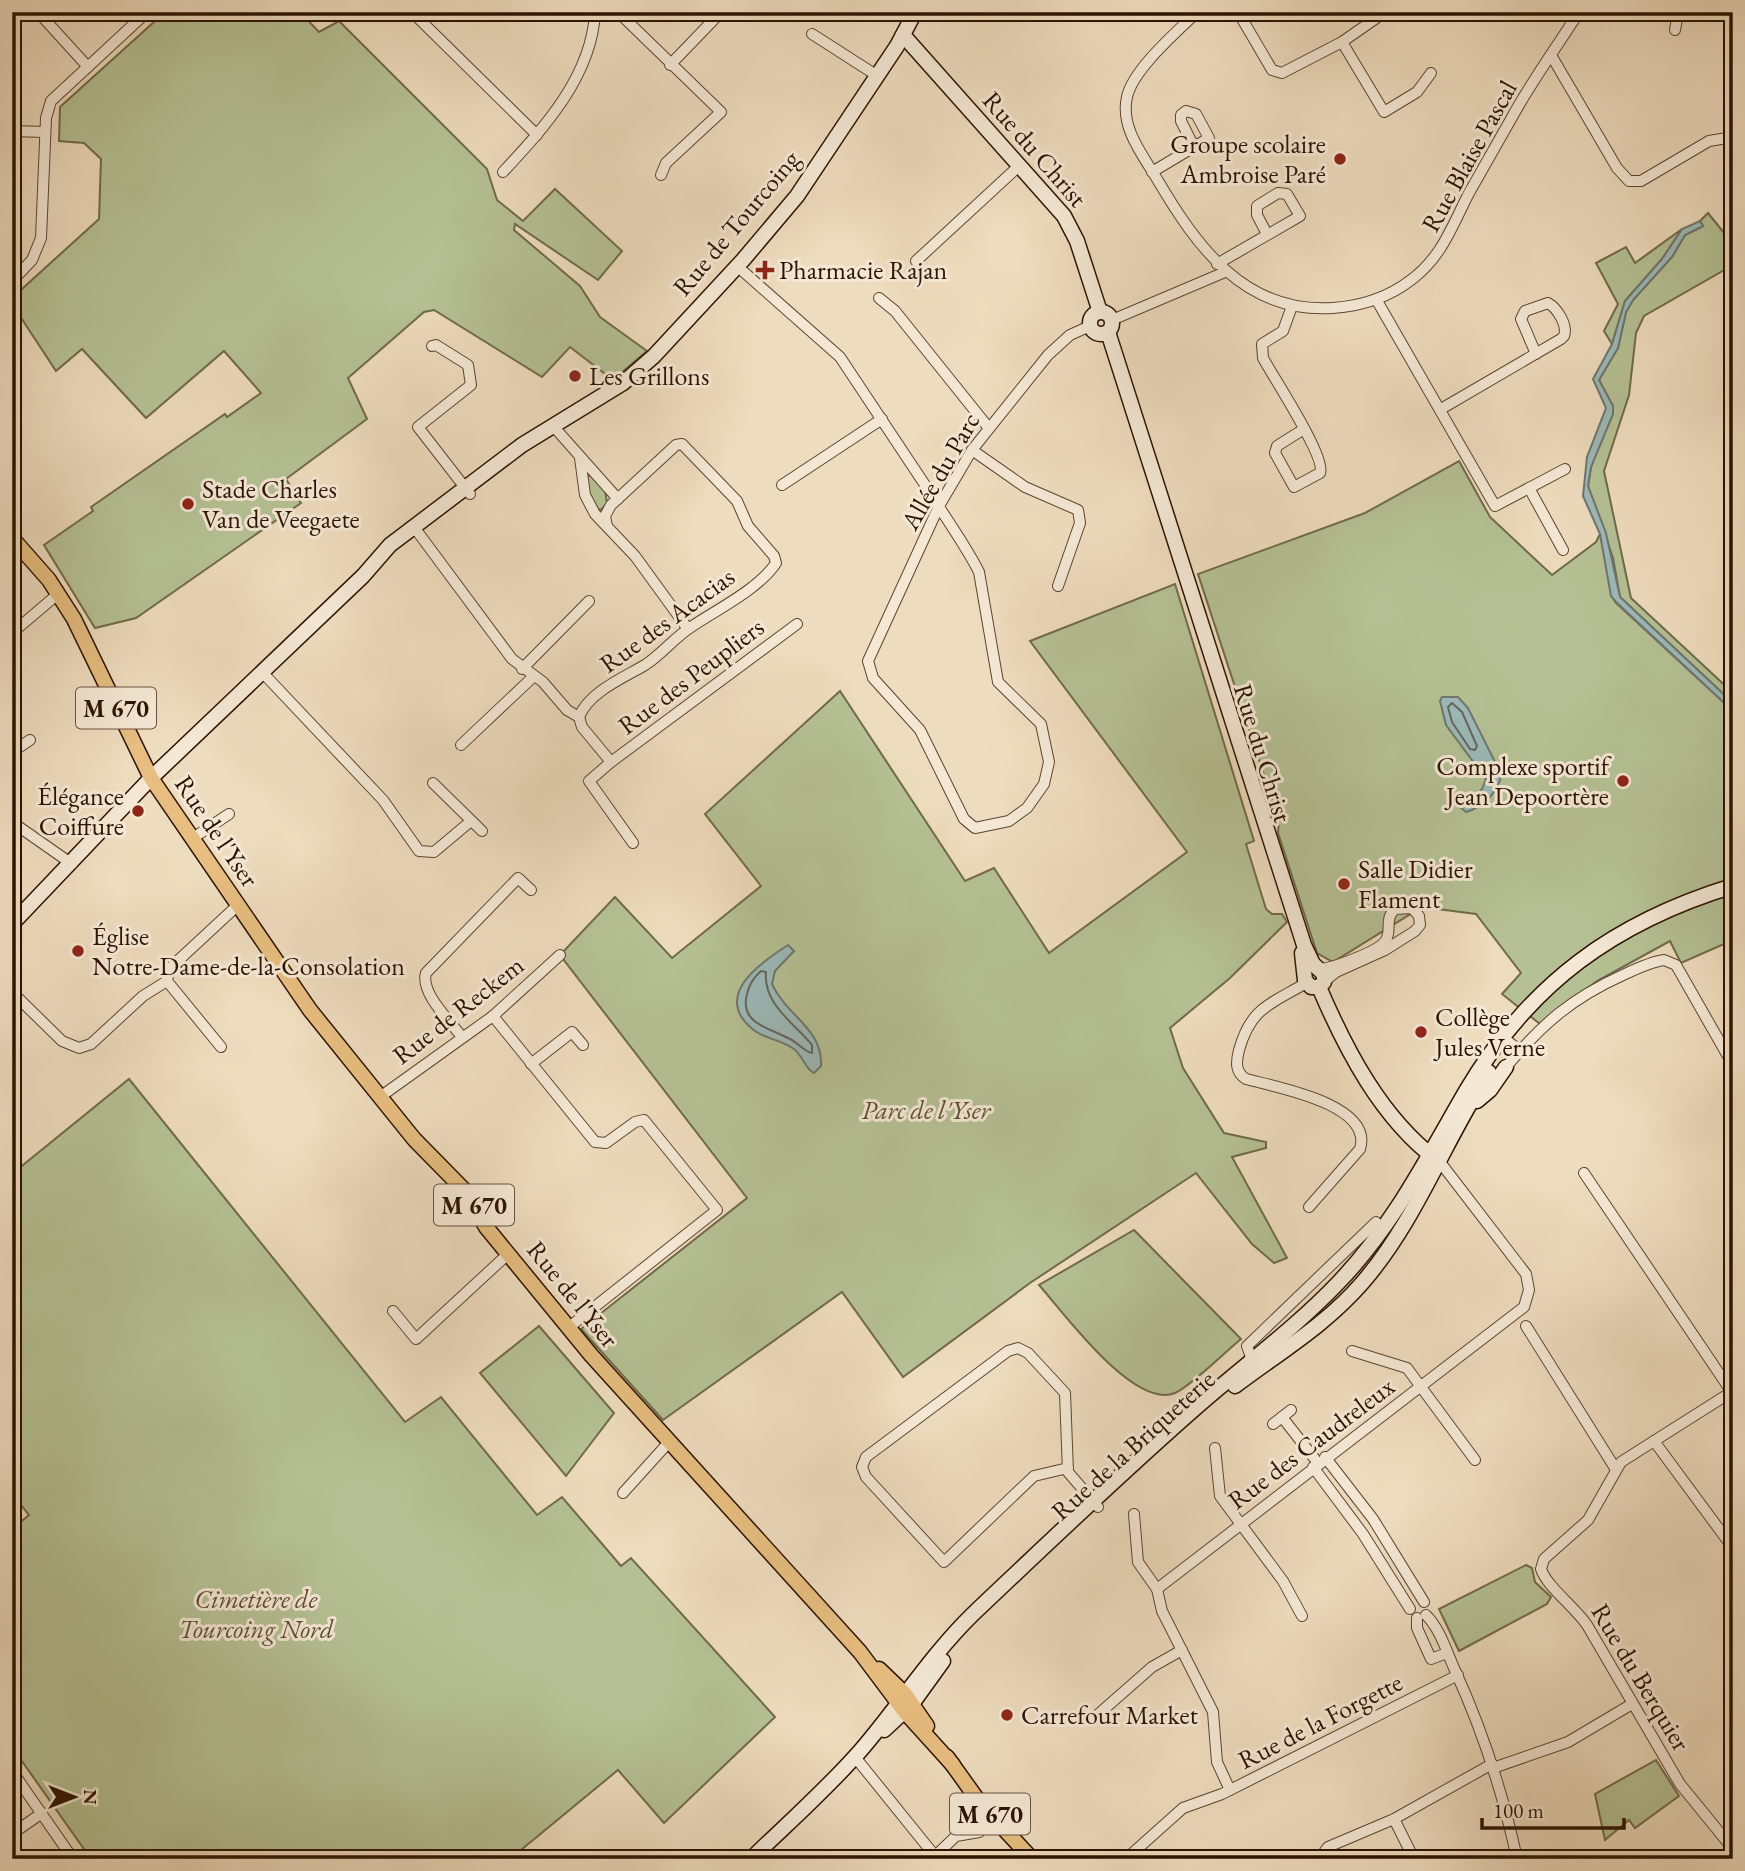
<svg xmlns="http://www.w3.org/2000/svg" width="1745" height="1871" font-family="'EB Garamond',serif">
<rect width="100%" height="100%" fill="#eedcbe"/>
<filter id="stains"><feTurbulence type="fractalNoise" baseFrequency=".00286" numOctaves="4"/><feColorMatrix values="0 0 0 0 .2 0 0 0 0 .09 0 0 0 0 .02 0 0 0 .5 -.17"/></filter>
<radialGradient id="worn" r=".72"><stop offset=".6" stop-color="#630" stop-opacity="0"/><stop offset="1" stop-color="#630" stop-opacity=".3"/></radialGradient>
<g fill="#b5c194" stroke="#706a4a" stroke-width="2">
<polygon points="165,12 300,12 319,32 339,21 487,169 497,200 523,221 555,189 622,251 598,280 515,224 514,230 580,286 600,317 647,351 613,380 570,347 542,377 434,310 424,312 348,378 367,419 286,479 301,503 136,618 95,628 44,545 93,511 91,507 225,414 227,417 261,393 224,351 146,418 82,349 56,371 12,304 12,298 99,219 101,159 84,143 59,141 60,107"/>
<polygon points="1708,213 1733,244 1733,265 1644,316 1636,333 1629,395 1604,471 1631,598 1733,693 1733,703 1620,597 1613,558 1588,486 1591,467 1613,406 1599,380 1618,348 1626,312 1633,300 1672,257 1685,235 1703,226 1700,221"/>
<polygon points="1682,229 1662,259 1625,301 1612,344 1604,331 1618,304 1596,263 1626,247 1635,263"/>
<polygon points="1459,461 1490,517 1552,575 1596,542 1600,534 1615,602 1733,711 1733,940 1681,963 1670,941 1597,981 1540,1024 1502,994 1521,973 1476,914 1422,907 1333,962 1317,953 1278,833 1279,821 1198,574 1365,513"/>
<polygon points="590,475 605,490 607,503 601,510 597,509 590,499 586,478"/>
<polygon points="1175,584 1254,841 1246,844 1266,909 1272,914 1282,914 1287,922 1230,978 1170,1028 1183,1068 1224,1133 1266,1142 1266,1148 1232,1157 1287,1258 1274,1263 1252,1244 1196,1173 1030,1283 903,1377 842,1292 663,1420 581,1329 747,1198 560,955 615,897 672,958 761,886 705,814 840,691 965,881 994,868 1049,953 1187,852 1030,641"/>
<polygon points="129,1079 405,1422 441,1397 537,1515 562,1497 621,1566 631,1558 775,1717 664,1823 618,1770 510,1859 91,1859 12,1747 12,1529 29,1515 12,1494 12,1174"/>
<path d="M1134 1230 1241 1339C1225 1352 1191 1386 1175 1393 1134 1410 1064 1313 1039 1285Z"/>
<polygon points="539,1326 614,1413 566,1476 480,1373"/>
<polygon points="1526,1565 1532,1568 1535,1582 1551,1597 1547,1604 1459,1651 1439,1609"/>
<polygon points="1656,1760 1679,1796 1635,1828 1629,1820 1605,1840 1595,1794"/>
</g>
<g fill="#9cbaba" stroke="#6f7770" stroke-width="2">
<polygon points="1700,221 1703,226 1685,235 1672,257 1633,300 1626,312 1618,348 1599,380 1613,406 1613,414 1591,467 1588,486 1606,533 1620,597 1733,703 1733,711 1616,602 1611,596 1600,534 1583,496 1587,457 1606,408 1593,379 1612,344 1625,301 1662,259 1682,229"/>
<path d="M1442 697H1458L1468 708 1501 774C1500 791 1483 807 1466 812L1460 807 1482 789 1486 779 1446 725 1440 701Z"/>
<path d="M788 945 794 951 775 971 772 984C787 1017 823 1028 821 1066L814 1073C805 1069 803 1056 794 1049 782 1040 766 1039 755 1031 710 997 760 963 788 945Z"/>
</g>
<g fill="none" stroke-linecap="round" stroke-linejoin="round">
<g stroke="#64665d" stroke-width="2">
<polygon points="1452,703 1462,712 1477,746 1475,750 1470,749 1452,722 1448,707"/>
<path d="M761 971 766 972C763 1004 794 1023 812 1045V1053C805 1052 798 1043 790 1039 770 1028 739 1024 747 994 749 985 754 977 761 971Z"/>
</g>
<defs>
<g id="street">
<polyline points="38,12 88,67"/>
<polyline points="412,12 537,135"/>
<polyline points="618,12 721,112 666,163 661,175"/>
<path d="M1197 12C1177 32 1133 69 1127 97 1120 127 1142 154 1157 179 1197 247 1245 314 1333 308 1361 306 1389 297 1411 280 1442 257 1452 226 1469 193 1483 168 1497 144 1511 119 1531 82 1556 48 1579 12"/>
<polyline points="1238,12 1272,70 1282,73 1342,42 1385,12"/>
<polyline points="1675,30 1678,12"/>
<polyline points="812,34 876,75"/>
<polyline points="1342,42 1384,112 1417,92 1431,73"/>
<polyline points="1551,55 1617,168 1629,181 1641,181 1709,141 1733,137"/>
<polyline points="670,65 721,12"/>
<polyline points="12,131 45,132"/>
<path d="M503 172C544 128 592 76 595 12"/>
<polyline points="1152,172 1209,138 1196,114 1186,111 1181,115 1181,121 1194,147"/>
<polyline points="916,261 1020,165"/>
<polyline points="1217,264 1300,216 1287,194 1278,193 1257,206 1257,215 1267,234"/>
<path d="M737 266 840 357 933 497C948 522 966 546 979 572L998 682 1041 724 1049 762 1044 784 1027 808 1009 821 975 828 964 819 920 730 873 678 868 661 939 506 972 450 1048 355 1070 335 1090 326"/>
<polyline points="12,281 32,260 41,238 46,118 51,101 147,12"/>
<polyline points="879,298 895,311 988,427"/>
<polyline points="1376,299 1495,506 1565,469"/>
<path d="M1292 306 1283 331 1262 344 1263 358C1273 377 1327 458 1320 473L1294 487 1275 453 1277 446 1304 429"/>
<polyline points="1112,320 1225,272"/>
<polyline points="432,346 436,345 468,365 471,385 418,427 470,494"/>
<path d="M1441 409 1561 339 1564 336C1568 325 1557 308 1548 303L1525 311 1521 319 1536 354"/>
<polyline points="554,427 618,499"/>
<polyline points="972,450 1025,487 1078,510 1080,523 1058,586"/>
<polyline points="580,458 585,495 595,514 635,556 688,629"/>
<polyline points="782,485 882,419"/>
<polyline points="1529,488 1563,550"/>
<polyline points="414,527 512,659 543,682 567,710 579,717 582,727 611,762 589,781 633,843"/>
<polyline points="12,633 58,594"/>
<polyline points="522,669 589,601"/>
<polyline points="262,672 383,800 419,851 434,852 471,821"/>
<path d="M579 717C589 692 623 678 645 665 662 654 674 638 691 627 716 610 759 589 776 563L774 556 748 526 737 501 682 444 676 445 611 505 605 516 607 526"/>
<polyline points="461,745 533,677"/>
<polyline points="12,752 30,740"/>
<polyline points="611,762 797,624"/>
<polyline points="433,783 482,831"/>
<polyline points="12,822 72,864"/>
<polyline points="193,838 229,814"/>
<path d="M1320 969C1333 968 1380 951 1386 940 1392 929 1384 919 1395 909L1412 908 1419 916 1420 925 1415 931 1385 950 1336 972 1324 982"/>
<polyline points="167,981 221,1047"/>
<path d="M1306 983C1271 1004 1251 1007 1239 1050 1236 1062 1235 1072 1246 1079 1275 1087 1374 1104 1360 1149L1309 1207"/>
<polyline points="12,992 62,1041 79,1048 91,1044 143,996 167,981 169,969 238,905"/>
<polyline points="493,1016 595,1142 606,1143 635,1122 644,1120 717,1210 568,1328"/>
<path d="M462 1037C450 1021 420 993 426 973L518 878 531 890"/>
<polyline points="1509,1042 1520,1051"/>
<polyline points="531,1064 572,1032 583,1045"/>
<path d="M1506 1067C1542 1024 1572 998 1623 975 1636 969 1650 962 1664 960L1676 965 1733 1065"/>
<polyline points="380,1097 493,1016 560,955"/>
<polyline points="1584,1173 1731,1391"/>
<polyline points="393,1311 416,1339 508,1254"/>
<polyline points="1526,1326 1615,1468"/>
<polyline points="1352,1351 1407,1368 1475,1460"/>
<polyline points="1252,1360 1247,1346 1376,1222"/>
<path d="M1733 1391 1621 1462 1588 1520 1544 1559 1541 1569C1547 1587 1575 1607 1587 1625L1680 1784 1733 1849"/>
<polyline points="1282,1417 1318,1463"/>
<polyline points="1273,1424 1291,1410"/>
<polyline points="1654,1441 1733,1548"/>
<polyline points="1215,1448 1220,1496 1283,1581 1302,1616"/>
<polyline points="1325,1457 1373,1519 1424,1602"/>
<polyline points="1313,1467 1363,1534 1410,1609"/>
<polyline points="1068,1468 1034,1476 944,1562 866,1477 862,1467 866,1457 1008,1351 1018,1348 1028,1353 1065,1393 1068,1472 1098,1507"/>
<polyline points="623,1493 669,1442"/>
<polyline points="1134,1514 1138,1562 1157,1589"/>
<path d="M1426 1615C1440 1629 1446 1650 1454 1668 1482 1729 1503 1793 1517 1859"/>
<polyline points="1417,1618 1417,1628 1431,1659 1447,1653"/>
<polyline points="1094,1718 1152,1667 1182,1650"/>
<polyline points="855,1757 935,1856"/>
<polyline points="1493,1768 1568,1742 1632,1704"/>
<polyline points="12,1771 73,1859"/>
<polyline points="1230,1790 1217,1762 1213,1712 1162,1611 1157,1589 1524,1307 1529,1290 1526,1274 1440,1162"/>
<polyline points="1394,1819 1414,1859"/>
<polyline points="12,1834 42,1813"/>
<polyline points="932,1859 956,1836 979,1832 995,1819"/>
<polyline points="1126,1859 1183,1808 1222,1794 1458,1675"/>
<polyline points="1319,1859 1328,1847 1394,1819 1492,1764"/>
</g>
<g id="secondary">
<polyline points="903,35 1064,216 1077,241 1100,312"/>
<circle cx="1101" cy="323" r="11"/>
<polyline points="1108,332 1304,945 1313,964 1324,974 1324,982 1319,987"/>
<polyline points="12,924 151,778 363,576 390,545 522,445 623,383 654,356 743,260 797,196 897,46 915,12"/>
<polyline points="1302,953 1305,980 1311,987 1319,987"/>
<path d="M1319 987C1346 1050 1381 1118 1437 1160"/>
<polyline points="1477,1101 1490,1090 1506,1067"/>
<path d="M1235 1386C1280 1352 1326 1325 1363 1282 1417 1219 1444 1141 1489 1072"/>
<polyline points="884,1730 912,1704 943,1661"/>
<path d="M751 1859C788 1823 827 1789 861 1750 899 1706 931 1655 973 1614 1048 1543 1122 1472 1200 1404 1246 1364 1296 1327 1338 1283 1393 1226 1427 1158 1466 1091 1530 983 1615 922 1733 886"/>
</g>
<g id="primary">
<polyline points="12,538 49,580 74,619 151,778 310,1010 414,1139 466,1192 486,1227 591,1355 860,1652 905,1712 953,1765"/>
<polyline points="879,1669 905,1694 927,1726"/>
<polyline points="947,1757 980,1803 1032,1859"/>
</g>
</defs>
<use href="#street" stroke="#5c4430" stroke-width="12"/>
<use href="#secondary" stroke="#2c1200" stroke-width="17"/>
<use href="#primary" stroke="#2c1200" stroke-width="17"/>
<use href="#street" stroke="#f4e8d5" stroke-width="10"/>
<use href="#secondary" stroke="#f4e8d5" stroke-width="14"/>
<use href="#primary" stroke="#e7be7f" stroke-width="14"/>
</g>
<g fill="#8f2418" stroke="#f4e8d5" stroke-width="2.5">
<circle cx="1340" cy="159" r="7"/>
<path d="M761.5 259.5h7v7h7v7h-7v7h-7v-7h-7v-7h7z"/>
<circle cx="575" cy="376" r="7"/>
<circle cx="188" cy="504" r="7"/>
<circle cx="1623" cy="781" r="7"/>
<circle cx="138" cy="811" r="7"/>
<circle cx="1344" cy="884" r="7"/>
<circle cx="78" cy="951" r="7"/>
<circle cx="1421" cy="1032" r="7"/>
<circle cx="1007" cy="1715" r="7"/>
</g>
<g text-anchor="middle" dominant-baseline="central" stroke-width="6" stroke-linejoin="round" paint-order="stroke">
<g fill="#f4e8d5" stroke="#685240" stroke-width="2">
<rect x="76" y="687.5" width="80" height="41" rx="5"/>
<rect x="434" y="1184.5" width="80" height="41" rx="5"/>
<rect x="950" y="1793.5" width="80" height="41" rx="5"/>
</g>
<g font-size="24" font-weight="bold" fill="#2c1200">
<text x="116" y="708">M 670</text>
<text x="474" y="1205">M 670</text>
<text x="990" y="1814">M 670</text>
</g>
<g font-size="26" fill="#2c1200" stroke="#f4e8d5" text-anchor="start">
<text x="1326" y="144" text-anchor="end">Groupe scolaire<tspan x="1326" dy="30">Ambroise Paré</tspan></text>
<text x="779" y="270">Pharmacie Rajan</text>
<text x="589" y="376">Les Grillons</text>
<text x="202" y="489">Stade Charles<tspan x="202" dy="30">Van de Veegaete</tspan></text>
<text x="1609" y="766" text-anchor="end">Complexe sportif<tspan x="1609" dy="30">Jean Depoortère</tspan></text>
<text x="124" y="796" text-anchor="end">Élégance<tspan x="124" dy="30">Coiffure</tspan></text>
<text x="1358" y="869">Salle Didier<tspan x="1358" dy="30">Flament</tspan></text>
<text x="92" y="936">Église<tspan x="92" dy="30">Notre-Dame-de-la-Consolation</tspan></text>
<text x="1435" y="1017">Collège<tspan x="1435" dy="30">Jules Verne</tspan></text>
<text x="1021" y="1715">Carrefour Market</text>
</g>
<g font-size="26" fill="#2c1200" stroke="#f4e8d5">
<text transform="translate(1035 149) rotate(49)">Rue du Christ</text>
<text transform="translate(1469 156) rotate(-61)">Rue Blaise Pascal</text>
<text transform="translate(736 223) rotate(-50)">Rue de Tourcoing</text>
<text transform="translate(940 471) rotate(-60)">Allée du Parc</text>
<text transform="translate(667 620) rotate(-36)">Rue des Acacias</text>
<text transform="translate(691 676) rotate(-37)">Rue des Peupliers</text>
<text transform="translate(1263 753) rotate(73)">Rue du Christ</text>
<text transform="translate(217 831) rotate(56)">Rue de l'Yser</text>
<text transform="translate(458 1010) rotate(-38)">Rue de Reckem</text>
<text transform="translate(573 1294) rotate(51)">Rue de l'Yser</text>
<text transform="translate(1311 1443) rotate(-37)">Rue des Caudreleux</text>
<text transform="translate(1133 1445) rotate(-42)">Rue de la Briqueterie</text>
<text transform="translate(1641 1677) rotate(59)">Rue du Berquier</text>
<text transform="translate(1320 1721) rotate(-27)">Rue de la Forgette</text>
</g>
<g font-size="26" font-style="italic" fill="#5c4f34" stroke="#f4e8d5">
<text x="926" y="1110">Parc de l'Yser</text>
<text x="256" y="1599">Cimetière de<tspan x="256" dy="30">Tourcoing Nord</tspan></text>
</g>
</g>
<rect width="1745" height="1871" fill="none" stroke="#eedcbe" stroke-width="42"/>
<rect x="14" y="14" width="1717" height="1843" fill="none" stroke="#2c1200" stroke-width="3.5"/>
<rect x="21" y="21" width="1703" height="1829" fill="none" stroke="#2c1200" stroke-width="2"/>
<g transform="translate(74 1797) rotate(90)" stroke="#f4e8d5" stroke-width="5" paint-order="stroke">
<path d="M0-5L12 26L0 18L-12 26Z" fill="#2c1200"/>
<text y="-10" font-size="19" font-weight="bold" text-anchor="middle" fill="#2c1200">N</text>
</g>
<path d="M1482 1818v10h142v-10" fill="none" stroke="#2c1200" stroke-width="3.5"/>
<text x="1493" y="1818" font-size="21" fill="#2c1200" stroke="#f4e8d5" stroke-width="5" paint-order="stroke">100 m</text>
<rect width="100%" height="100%" filter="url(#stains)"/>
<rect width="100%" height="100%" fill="url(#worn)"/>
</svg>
